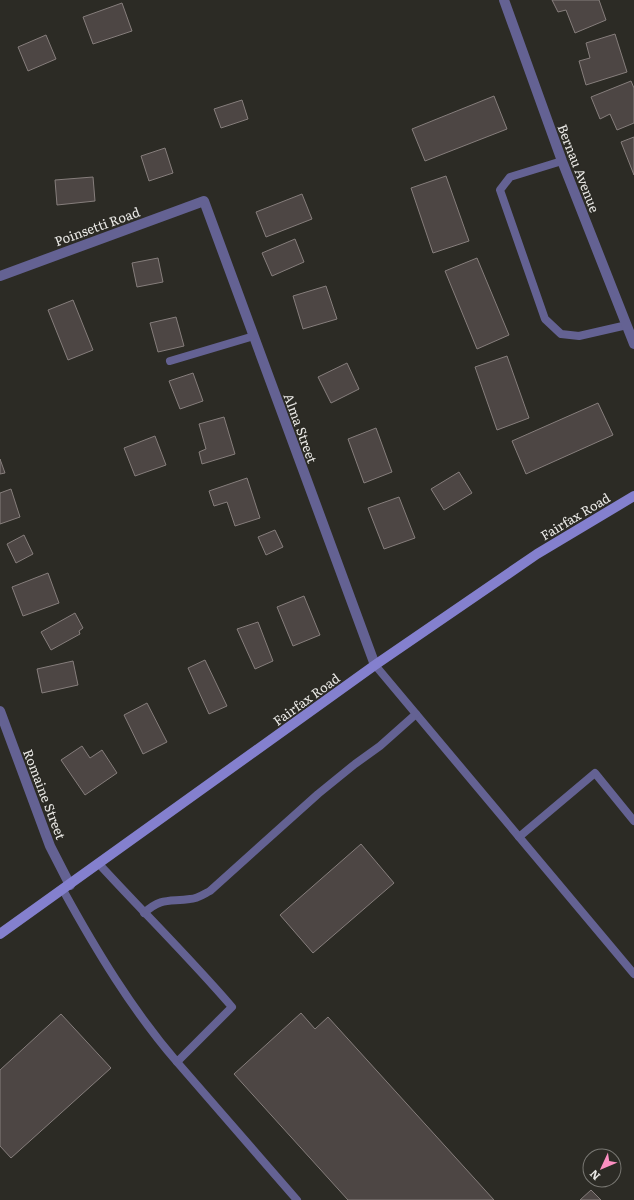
<svg xmlns="http://www.w3.org/2000/svg" width="634" height="1200" font-family="Literata,serif">
<rect width="100%" height="100%" fill="#2c2b25"/>
<g fill="#4d4644" stroke="#867e7c">
<polygon points="552,0 599,0 606,20 575,33 566,10 558,12"/>
<polygon points="122,3 132,31 93,44 83,17"/>
<polygon points="615,34 627,72 586,85 579,61 590,58 586,43"/>
<polygon points="46,35 56,59 28,71 18,47"/>
<polygon points="631,81 634,88 634,123 617,130 610,114 600,119 591,97"/>
<polygon points="494,96 507,129 425,161 412,129"/>
<polygon points="242,100 248,119 221,128 214,109"/>
<polygon points="634,137 634,175 621,142"/>
<polygon points="165,148 173,173 149,181 141,156"/>
<polygon points="446,176 469,241 433,253 411,188"/>
<polygon points="93,177 95,201 57,205 55,180"/>
<polygon points="302,194 312,219 266,237 256,212"/>
<polygon points="295,239 304,262 272,276 262,253"/>
<polygon points="158,258 163,282 137,287 132,263"/>
<polygon points="477,258 509,335 477,349 445,271"/>
<polygon points="326,286 337,319 303,329 293,296"/>
<polygon points="73,300 93,350 68,360 48,310"/>
<polygon points="176,317 184,346 158,352 150,323"/>
<polygon points="507,356 529,418 497,430 475,367"/>
<polygon points="347,363 359,389 331,403 318,377"/>
<polygon points="193,373 203,401 180,409 169,381"/>
<polygon points="598,403 613,435 526,474 512,441"/>
<polygon points="224,417 235,454 202,464 199,452 206,449 199,424"/>
<polygon points="376,428 392,472 364,483 348,439"/>
<polygon points="155,436 166,465 135,476 124,448"/>
<polygon points="0,459 5,473 0,474"/>
<polygon points="459,472 472,493 444,510 431,489"/>
<polygon points="247,478 260,518 235,526 227,502 214,506 209,491"/>
<polygon points="11,489 20,517 0,524 0,493"/>
<polygon points="399,497 415,538 384,549 368,508"/>
<polygon points="275,530 283,547 266,555 258,537"/>
<polygon points="24,535 33,554 16,563 7,544"/>
<polygon points="48,573 59,603 23,616 12,587"/>
<polygon points="304,596 320,635 293,646 277,607"/>
<polygon points="75,613 83,628 79,631 80,634 51,650 41,632"/>
<polygon points="258,622 273,661 255,669 237,629"/>
<polygon points="205,660 227,706 209,714 188,668"/>
<polygon points="73,661 78,685 42,693 37,669"/>
<polygon points="147,703 167,742 143,754 124,715"/>
<polygon points="82,746 90,758 102,750 117,773 85,795 61,760"/>
<polygon points="361,844 394,883 313,953 280,915"/>
<polygon points="301,1013 315,1029 328,1017 494,1200 348,1200 234,1074"/>
<polygon points="61,1014 111,1068 11,1158 0,1146 0,1070"/>
<polygon points="591,1190 601,1200 580,1200"/>
</g>
<g fill="none" stroke-linecap="round" stroke-linejoin="round">
<g stroke="#646293" stroke-width="8">
<polyline points="562,161 510,177 500,190 545,319 561,334 579,336 627,325"/>
<polyline points="170,361 254,336"/>
<polyline points="375,665 634,974"/>
<polyline points="519,837 595,773 634,821"/>
<path d="M63 890C96 950 132 1010 177 1062L232 1007C190 958 143 912 99 864"/>
<path d="M144 913C162 897 169 902 190 899 197 899 204 894 210 891L318 794 355 764 380 746 416 714"/>
<polyline points="177,1062 297,1200"/>
</g>
<g stroke="#646293" stroke-width="10">
<polyline points="504,0 562,161 634,344"/>
<polyline points="0,276 204,201 375,665"/>
<polyline points="0,711 50,846 70,885"/>
</g>
<polyline stroke="#8480ce" stroke-width="10" points="0,934 375,665 537,554 634,496"/>
</g>
<g text-anchor="middle" dominant-baseline="central" stroke-width="3" stroke-linejoin="round" paint-order="stroke">
<g font-size="13" fill="#eae9e6" stroke="#2c2b25">
<text transform="translate(579 168) rotate(69)">Bernau Avenue</text>
<text transform="translate(97 226) rotate(-20)">Poinsetti Road</text>
<text transform="translate(301 428) rotate(70)">Alma Street</text>
<text transform="translate(575 516) rotate(-31)">Fairfax Road</text>
<text transform="translate(306 699) rotate(-36)">Fairfax Road</text>
<text transform="translate(45 794) rotate(69)">Romaine Street</text>
</g>
</g>
<g transform="translate(602 1168) rotate(226)"><circle r="19" fill="#2c2b25" stroke="#787772"/>
<path d="M0-3L7 15L0 10L-7 15Z" fill="#fc8fc1"/>
<text y="-6" font-size="11" font-weight="bold" text-anchor="middle" fill="#eae9e6">N</text>
</g>
</svg>
